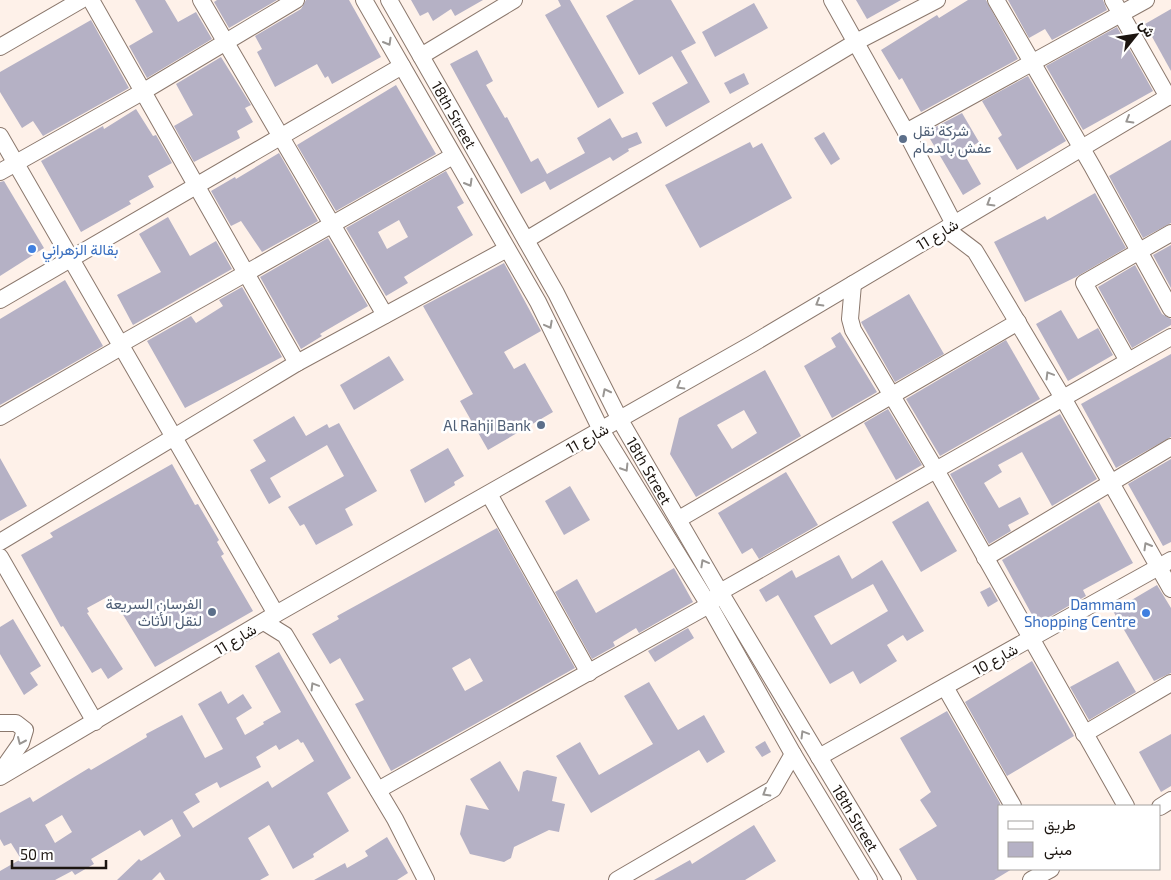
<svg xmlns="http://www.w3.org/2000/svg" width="1171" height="880" font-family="'Exo 2',Vazirmatn,sans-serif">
<rect width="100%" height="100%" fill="#fef1e9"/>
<g fill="#b5b1c5" fill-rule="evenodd">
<polygon points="135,0 165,0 178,22 196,12 212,39 147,78 129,46 153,32"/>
<polygon points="217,0 277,0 229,28 214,2"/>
<polygon points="306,0 349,0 381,57 332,84 328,76 325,78 317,64 275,87 257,52 262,49 255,36 301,9"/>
<polygon points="411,0 483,0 455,16 451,9 433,21 428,12 420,16"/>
<polygon points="558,0 570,0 624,93 598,108 545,15 561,6"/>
<polygon points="634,0 671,0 696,43 681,51 710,102 666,127 652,103 688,83 672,56 639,75 606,16"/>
<polygon points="856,0 901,0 867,19"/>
<polygon points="968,0 986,0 1018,59 921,112 902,78 899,80 881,50 937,15 939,18"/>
<polygon points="1008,0 1103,0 1107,10 1052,40 1045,29 1029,38"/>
<polygon points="754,3 768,28 715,57 702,32"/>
<polygon points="1171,9 1171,71 1145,24"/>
<polygon points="91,20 129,88 43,136 33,121 22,128 0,92 0,72"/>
<polygon points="1117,27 1153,91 1083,130 1046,66"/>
<polygon points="477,50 493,81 486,85 505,118 507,117 531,162 538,158 547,174 585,153 577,138 610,118 622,138 637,132 642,143 628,149 629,151 613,161 610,157 550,190 545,181 521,194 450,64"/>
<polygon points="221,57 251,105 245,108 253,122 237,131 240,138 194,162 174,126 193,115 176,84"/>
<polygon points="744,73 749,84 730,94 724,83"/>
<polygon points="1028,76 1066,141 1017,170 998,138 1002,135 982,101"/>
<polygon points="396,85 436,154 336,211 297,145"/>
<polygon points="136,109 153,136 156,135 172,163 148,176 154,187 129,201 131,204 81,232 41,161 103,126 104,129"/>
<polygon points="962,113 979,142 963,152 981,184 963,195 926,132"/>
<polygon points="824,132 840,159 831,165 814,138"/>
<polygon points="1171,140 1171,223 1143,238 1109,176"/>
<polygon points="750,142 753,148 762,143 792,198 700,248 665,185"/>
<polygon points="279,153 318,221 262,252 241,221 231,226 211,191 235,177 236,179"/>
<path d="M446 171 464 203 457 207 473 235 404 277 408 283 386 296 346 228ZM399 220 408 237 387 249 378 232Z"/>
<polygon points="4,181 44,248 0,276 0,182"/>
<polygon points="1095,193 1126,248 1076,277 1025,302 994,242 1045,216 1047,220"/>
<polygon points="168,217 190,256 216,241 232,269 133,325 117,295 161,272 139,234"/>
<polygon points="328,238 368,306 320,334 322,336 301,349 260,277"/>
<polygon points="1171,245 1171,288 1153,255"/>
<polygon points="504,263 541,331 504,352 514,369 525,363 553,412 488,450 460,401 473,394 423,306"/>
<polygon points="1135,265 1162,314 1171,319 1171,325 1132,348 1098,287"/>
<polygon points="65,280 103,346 0,405 0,319"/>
<polygon points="242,287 282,357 185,408 147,341 191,316 196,323 223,306 219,300"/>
<polygon points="909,294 944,354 895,382 861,322"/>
<polygon points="1061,310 1078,339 1098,328 1113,355 1068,381 1036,324"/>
<polygon points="840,332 877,392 832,418 804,366 836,347 831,338"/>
<polygon points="1006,340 1040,399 940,456 906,399"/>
<polygon points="1171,354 1171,437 1116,468 1081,404"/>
<polygon points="389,356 404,380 354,410 340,385"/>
<path d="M765 370 801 436 696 497 670 454 679 418ZM744 410 757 433 732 449 717 425Z"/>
<polygon points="888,409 922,465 896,480 864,423"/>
<polygon points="1060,414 1097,479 1052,506 1022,452 998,465 1002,472 984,483 999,508 1020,497 1029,514 1008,525 1011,531 989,544 950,474"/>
<polygon points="294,416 306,436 327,424 329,428 339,423 377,491 345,509 353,525 316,545 304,524 300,526 288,507 344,476 327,445 270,478 281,497 269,504 250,470 266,461 253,440"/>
<polygon points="448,448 464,476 454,482 455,485 425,503 410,470"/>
<polygon points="0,458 27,506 0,521"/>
<polygon points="1171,459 1171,542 1163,546 1128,484"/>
<polygon points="172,464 195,505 198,504 219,540 217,542 224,554 221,556 253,611 155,667 111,595 87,608 89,612 87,613 123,669 108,679 101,668 92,673 63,626 61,627 21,555 53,537 50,533"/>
<polygon points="786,472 818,525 759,559 752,548 742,554 718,513"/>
<polygon points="570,486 590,520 564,535 545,501"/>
<polygon points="928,501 957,551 921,572 892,522"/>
<polygon points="1099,502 1133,563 1083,590 1086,596 1037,624 1002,560"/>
<path d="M497 528 575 668 391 771 355 704 364 700 340 658 330 664 312 634 339 619 337 616ZM470 658 483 681 465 691 452 668Z"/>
<path d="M839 555 852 579 882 560 924 631 907 641 903 635 887 645 897 661 860 684 853 671 830 684 778 595 766 602 759 590 792 570 796 578ZM873 584 888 611 831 645 814 616Z"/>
<polygon points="674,568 693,602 639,633 636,628 613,642 615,646 592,659 555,592 577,579 596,613"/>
<polygon points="1157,585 1171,608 1171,673 1154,681 1113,611"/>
<polygon points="990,587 998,601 988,607 980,592"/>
<polygon points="13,619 41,666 30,673 38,685 24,695 0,654 0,627"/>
<polygon points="688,628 694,638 655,662 648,651"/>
<path d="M279 652 351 778 327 793 349 831 313 854 314 857 293 869 269 825 248 838 269 875 260 880H165L160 872 152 880H117L139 859 141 861 181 836 172 819 144 836 140 830 91 859 94 864 75 875 72 871 55 880H0V871L21 859 11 843 4 846 0 839V813L30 797 33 802 89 768 91 770 147 737 146 734 182 715 205 758 223 749 198 704 221 691 228 704 243 694 252 708 236 718 245 735 264 724 263 722 281 712 255 666ZM298 739 301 743 303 742 314 761 272 788 268 781 193 828 183 812 200 802 195 794 217 782 220 788 261 767 256 757 276 745 279 750ZM62 815 72 832 55 843 45 825Z"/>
<polygon points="1032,661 1074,736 1007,776 965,702"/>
<polygon points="1118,661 1136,692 1089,720 1070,687"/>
<polygon points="649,682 678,730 704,715 725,752 707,763 699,750 591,813 556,756 580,742 599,775 653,744 624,696"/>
<polygon points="947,711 1000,803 1000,869 1012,869 994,880 917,880 899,849 937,826 920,800 931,792 900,738"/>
<polygon points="1171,734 1171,786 1161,792 1139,752"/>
<polygon points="765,741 771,752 762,757 755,747"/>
<polygon points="500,761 519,792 523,772 527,770 557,777 552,801 565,804 559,832 549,830 514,847 511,858 504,862 470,854 460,834 466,805 489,810 470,779"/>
<polygon points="754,825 776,861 745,880 654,880 690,860 692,864"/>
<polygon points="387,837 408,873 397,880 314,880 345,863 347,868 368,856 365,851"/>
</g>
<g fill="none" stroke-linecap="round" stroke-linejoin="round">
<defs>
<g id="minor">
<polyline points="91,0 297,363"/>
<polyline points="201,0 385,315"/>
<polyline points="364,0 538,302 601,430 709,605 793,754 869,880"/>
<path id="s1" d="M389 0 556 293 620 420 720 592 893 880"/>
<polyline points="832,0 906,132 954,224"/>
<polyline points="996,0 1092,166 1171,309"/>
<polyline points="1113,0 1168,97"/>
<polyline points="0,47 81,0"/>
<polyline points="421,56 514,0"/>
<polyline points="906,132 1146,0"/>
<polyline points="0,136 276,614"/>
<polyline points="0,172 144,91 296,0"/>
<polyline points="946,229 975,251 1063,398 1171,589"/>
<polyline points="526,240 856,42 937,0"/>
<polyline points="853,284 850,319 853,330 936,470 1126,806"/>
<polyline points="0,300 402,66"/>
<polyline points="119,345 453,156"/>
<polyline points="1128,361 1084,283 1171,233"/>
<polyline points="0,417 121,347"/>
<polyline points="489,494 589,673"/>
<polyline points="679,519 1018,322"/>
<polyline points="0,542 297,363 507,249"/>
<polyline points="0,557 95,722"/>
<polyline points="985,558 1171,447"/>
<polyline points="264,622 285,635 395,819 426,880"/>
<polyline points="945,687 1013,806"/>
<polyline points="0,723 16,723 25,730 21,743 0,773"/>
<polyline points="1084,734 1171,683"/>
<polyline points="819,757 1171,560"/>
<polyline points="0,777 276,614 752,344 1171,95"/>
<polyline points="378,790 709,605 720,592 1171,337"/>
<polyline points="1160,807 1171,800"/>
<polyline points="617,880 773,789 793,754"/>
<polyline points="1031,880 1051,869"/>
</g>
</defs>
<use href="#minor" stroke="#8b786d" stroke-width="18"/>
<use href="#minor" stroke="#fff" stroke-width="16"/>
</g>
<defs><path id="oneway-chevron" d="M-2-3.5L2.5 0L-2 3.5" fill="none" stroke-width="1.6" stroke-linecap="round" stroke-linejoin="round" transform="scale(1.25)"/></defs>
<g stroke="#999693">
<use href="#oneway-chevron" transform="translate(388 42) rotate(60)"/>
<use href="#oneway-chevron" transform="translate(1129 120) rotate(150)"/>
<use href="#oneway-chevron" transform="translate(469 183) rotate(60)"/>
<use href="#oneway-chevron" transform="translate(990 203) rotate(149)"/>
<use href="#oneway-chevron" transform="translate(819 303) rotate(150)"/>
<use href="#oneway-chevron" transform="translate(549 325) rotate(62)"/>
<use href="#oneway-chevron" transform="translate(1049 375) rotate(-121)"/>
<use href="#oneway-chevron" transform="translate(680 386) rotate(150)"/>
<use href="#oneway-chevron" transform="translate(606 392) rotate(-117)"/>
<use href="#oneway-chevron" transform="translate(625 468) rotate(58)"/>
<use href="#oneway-chevron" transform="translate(1147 546) rotate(-120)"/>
<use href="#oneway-chevron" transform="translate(704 563) rotate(-119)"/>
<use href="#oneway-chevron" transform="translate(314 686) rotate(-121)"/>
<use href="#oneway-chevron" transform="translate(804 734) rotate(-121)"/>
<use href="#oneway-chevron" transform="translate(21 741) rotate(114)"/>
<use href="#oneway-chevron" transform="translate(766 793) rotate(149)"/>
</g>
<g fill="#5c6f8a" stroke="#fff" stroke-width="2">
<circle cx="903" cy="139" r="5"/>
<circle cx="541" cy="425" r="5"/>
<circle cx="212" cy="612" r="5"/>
</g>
<g fill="#3f7fe0" stroke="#fff" stroke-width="2">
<circle cx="32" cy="249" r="5"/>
<circle cx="1146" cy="613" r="5"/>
</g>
<g text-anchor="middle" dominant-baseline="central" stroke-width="5" stroke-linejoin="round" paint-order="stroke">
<g font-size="15" fill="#1c1510" stroke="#fff">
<text stroke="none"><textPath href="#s1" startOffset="132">18th Street</textPath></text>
<text transform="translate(937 234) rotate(-31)">شارع 11</text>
<text transform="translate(587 438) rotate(-29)">شارع 11</text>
<text stroke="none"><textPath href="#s1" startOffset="538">18th Street</textPath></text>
<text transform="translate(235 639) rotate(-31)">شارع 11</text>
<text transform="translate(995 659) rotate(-29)">شارع 10</text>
<text stroke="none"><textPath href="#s1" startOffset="942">18th Street</textPath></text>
</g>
<g font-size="15" fill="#4e5e75" stroke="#fff" text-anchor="end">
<text x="913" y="130" text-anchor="start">شركة نقل<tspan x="913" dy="17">عفش بالدمام</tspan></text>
<text x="531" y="425">Al Rahji Bank</text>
<text x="202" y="603">الفرسان السريعة<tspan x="202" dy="17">لنقل الأثاث</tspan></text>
</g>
<g font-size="15" fill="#366cbe" stroke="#fff" text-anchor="start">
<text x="42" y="249">بقالة الزهراني</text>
<text x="1136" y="604" text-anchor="end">Dammam<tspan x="1136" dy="17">Shopping Centre</tspan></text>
</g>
</g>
<rect x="998" y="805" width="162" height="65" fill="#ffffff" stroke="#a4a19f"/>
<rect x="1008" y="821" width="25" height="8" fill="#ffffff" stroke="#a4a19f"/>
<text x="1044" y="830" font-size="15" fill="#1c1510">طريق</text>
<rect x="1008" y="842" width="25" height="15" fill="#b5b1c5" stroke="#a4a19f"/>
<text x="1044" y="855" font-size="15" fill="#1c1510">مبنى</text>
<g transform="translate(1136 35) rotate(60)" stroke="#ffffff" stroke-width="4" paint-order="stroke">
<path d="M0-4L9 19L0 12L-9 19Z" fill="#1c1510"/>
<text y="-8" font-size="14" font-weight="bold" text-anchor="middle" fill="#1c1510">ش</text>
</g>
<path d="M12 860v8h94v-8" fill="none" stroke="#1c1510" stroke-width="2.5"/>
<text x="20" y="860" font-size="15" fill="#1c1510" stroke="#ffffff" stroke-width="4" paint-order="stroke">50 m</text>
</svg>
